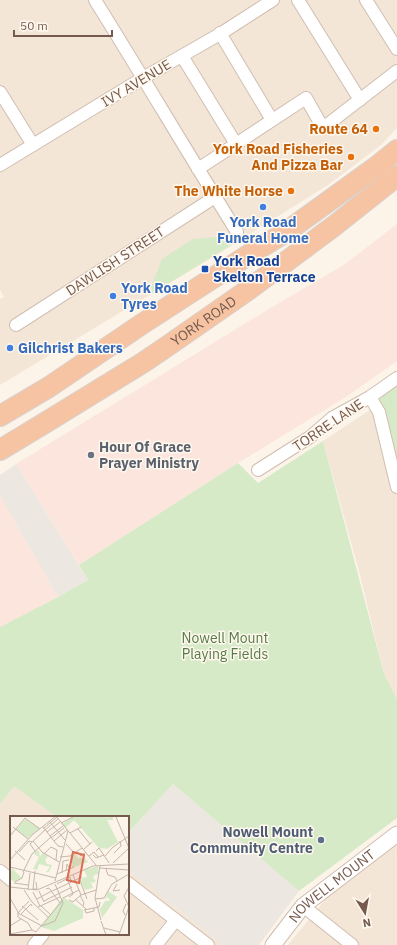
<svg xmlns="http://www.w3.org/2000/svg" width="397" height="945" font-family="'IBM Plex Sans',sans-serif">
<rect width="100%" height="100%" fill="#fcf4e9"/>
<g fill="#f4e6d7">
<polygon points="0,0 397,0 397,128 381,145 328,185 221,252 0,385 0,299 4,297 0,290"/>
<polygon points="397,392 397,699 384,674 359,571 323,441"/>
<polygon points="14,785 57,817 11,817 11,934 128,934 128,870 223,945 0,945 0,804"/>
<polygon points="397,842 397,945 288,945 330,894"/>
</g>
<g fill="#fce5dd">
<polygon points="397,224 397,361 346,397 238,463 79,565 16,464 254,318 345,264"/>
<polygon points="0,496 58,597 0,627"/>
</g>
<g fill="#ede7e2">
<polygon points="16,464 88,580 58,597 0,496 0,475"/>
<polygon points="173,784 299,891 259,945 223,945 128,870 128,833"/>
</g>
<g fill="#d6eac7">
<polygon points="230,236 235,243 153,293 151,287 162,259 193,239"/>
<polygon points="397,378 397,487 370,397"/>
<polygon points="323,441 384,674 397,699 397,818 299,891 173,784 128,833 128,817 57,817 14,786 0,804 0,627 58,597 88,580 79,565 238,463 258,483"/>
</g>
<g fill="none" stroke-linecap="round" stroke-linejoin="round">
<defs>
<g id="minor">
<path d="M95 0C143 77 189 155 237 232"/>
<polyline points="298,0 360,100"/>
<polyline points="366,0 397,49"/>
<polyline points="220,33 272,120"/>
<polyline points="182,56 236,144"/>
<polyline points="0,92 33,145"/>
<polyline points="0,165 143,78 220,34 273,0"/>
<polyline points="198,169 306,98 323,128 397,71"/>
<polyline points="16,325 215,197"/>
<polyline points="370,397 379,412 397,487"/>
<polyline points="258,470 310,437 332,418 370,397 397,378"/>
<polyline points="0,871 11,880"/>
<polyline points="128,883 208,945"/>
<polyline points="303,906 352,945"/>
<polyline points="34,945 43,934"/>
<polyline points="156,945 176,920"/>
</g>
<g id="tertiary">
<path id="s1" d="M273 945 303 906 397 834"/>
</g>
<g id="trunk">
<polyline points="0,416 49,387 142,324 250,254 286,232 376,167 397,150"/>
<path id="s2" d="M0 450 48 421 144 362 169 345 248 290 334 226 397 176"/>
</g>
</defs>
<use href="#minor" stroke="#d0beb1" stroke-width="14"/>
<use href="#tertiary" stroke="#d0beb1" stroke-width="17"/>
<use href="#trunk" stroke="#d9d1cd" stroke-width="22"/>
<use href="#minor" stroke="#fff" stroke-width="12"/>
<use href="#tertiary" stroke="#fff" stroke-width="15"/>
<use href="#trunk" stroke="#f6c4a3" stroke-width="20"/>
</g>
<g fill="#e8710a" stroke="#fff8ef" stroke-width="1.5">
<circle cx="376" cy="129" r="4"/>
<circle cx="351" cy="157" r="4"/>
<circle cx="291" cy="191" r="4"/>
</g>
<g fill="#3f7fe0" stroke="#fff8ef" stroke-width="1.5">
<circle cx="263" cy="207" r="4"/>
<circle cx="113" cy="296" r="4"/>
<circle cx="10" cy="348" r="4"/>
</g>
<rect fill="#1a4fb4" stroke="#fff8ef" stroke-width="1.5" x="201" y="265" width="8" height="8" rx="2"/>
<circle fill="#6b7280" stroke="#fff8ef" stroke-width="1.5" cx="91" cy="455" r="4"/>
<circle fill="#5c6f8a" stroke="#fff8ef" stroke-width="1.5" cx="321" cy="840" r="4"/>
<g text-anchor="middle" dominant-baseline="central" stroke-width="3" stroke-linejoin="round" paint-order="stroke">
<g font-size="14" fill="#765a4d" stroke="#fff8ef">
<text transform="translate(136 83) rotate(-31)">IVY AVENUE</text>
<text transform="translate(115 261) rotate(-33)">DAWLISH STREET</text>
<text stroke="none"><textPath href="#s2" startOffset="241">YORK ROAD</textPath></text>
<text transform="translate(328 425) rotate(-34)">TORRE LANE</text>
<text stroke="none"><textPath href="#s1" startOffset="84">NOWELL MOUNT</textPath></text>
</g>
<g font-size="14" font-weight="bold" fill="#c56008" stroke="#fff8ef" text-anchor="end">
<text x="368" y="129">Route 64</text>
<text x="343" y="149">York Road Fisheries<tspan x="343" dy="16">And Pizza Bar</tspan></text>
<text x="283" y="191">The White Horse</text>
</g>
<g font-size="14" font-weight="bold" fill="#366cbe" stroke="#fff8ef" text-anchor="start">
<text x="263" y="222" text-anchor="middle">York Road<tspan x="263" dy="16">Funeral Home</tspan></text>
<text x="121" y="288">York Road<tspan x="121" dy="16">Tyres</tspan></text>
<text x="18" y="348">Gilchrist Bakers</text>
</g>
<g font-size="14" font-weight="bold" fill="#164399" stroke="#fff8ef" text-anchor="start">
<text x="213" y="261">York Road<tspan x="213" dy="16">Skelton Terrace</tspan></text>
</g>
<g font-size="14" font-weight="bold" fill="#5b616d" stroke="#fff8ef" text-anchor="start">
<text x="99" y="447">Hour Of Grace<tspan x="99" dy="16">Prayer Ministry</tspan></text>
</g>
<g font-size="14" fill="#577b45" stroke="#fff8ef">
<text x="225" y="638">Nowell Mount<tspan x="225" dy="16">Playing Fields</tspan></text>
</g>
<g font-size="14" font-weight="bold" fill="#4e5e75" stroke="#fff8ef" text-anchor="end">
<text x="313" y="832">Nowell Mount<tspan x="313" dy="16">Community Centre</tspan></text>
</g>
</g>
<g transform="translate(10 816)">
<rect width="119" height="119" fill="#fcf4e9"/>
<path d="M65 0H96L97 2 103 0V4H97L108 26 97 33 89 32 64 4 55 12 52 8ZM15 3 30 12 18 22 6 14ZM25 35H29L30 41 33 36 38 40 35 44 37 48 42 49 39 56H36L40 51 29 48 27 54 23 53 29 41 24 38ZM65 38 68 42H75L78 46 62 52 60 41ZM88 50 89 58 84 59 83 63 86 64 84 67 81 66 83 72 75 74 71 66 72 62 77 61 74 54ZM2 52 12 62 4 66 0 62ZM98 75 107 81 92 102 89 91 90 93 95 85H100L98 81 95 84ZM53 81 73 94V102L44 115 31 111Z" fill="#d6eac7"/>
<path fill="none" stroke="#c6b6ab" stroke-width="1" d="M46 0 86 49M106 1 119 32M15 2 30 13M39 5 55 24M51 7 65 0M3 11 18 23M33 11 48 30 53 31M34 12 47 1M68 13 80 28M35 14 48 3M37 16 50 6M60 17 71 11M0 20 15 2M40 20 53 10M41 22 54 12M23 25 32 36 49 46M44 25 57 14M56 28 65 38M73 34 82 26M5 35 15 44M25 35 20 28 35 14M86 35 89 32 99 47M9 36 19 25 22 26M67 36 71 40 76 36M35 37 41 31 47 34 46 44M104 37 111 30 110 25M83 39 86 42 94 39M79 40 84 36 88 41M95 40 103 31 119 20M50 41 60 40 72 32M0 44 22 19 46 0M103 47 119 32M90 50 85 82 91 104M0 51 46 62M90 52 119 54M96 53 98 59 105 61 107 65M25 55 23 73H27L26 66M56 55 57 48 60 53M13 56 22 38 41 21M52 57 53 45 59 44M47 58 64 51M63 59 71 79M57 62 63 78 59 81M69 62 77 83M45 65 58 15M5 66 12 62 14 56M4 67 18 69M47 68 60 61 61 65M107 68 103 75 110 74M0 71 27 74 83 50 119 48M36 73 39 72 50 87M14 74 22 86M18 74 20 57M29 75 34 86M23 76 30 90M38 77 72 61M70 79 74 87 73 90M0 82 8 96V101L18 107 22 114M53 82 69 74M27 83 38 77M65 83 76 93M85 83 94 82 102 68 119 58M59 84 63 86 71 79 86 74M34 85 62 71M22 86 39 102M12 90 28 104M31 90 41 99M28 91 50 81M119 91 114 80 119 71M74 94 89 91 90 86M75 94 76 97 84 95V92M8 97 32 110M8 97 19 85M11 98 21 88 22 90M115 99 113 95 116 88M91 105 96 119M0 110 11 103M32 110 45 105 53 87 45 68M94 112 110 116M26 116 53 84M0 118 22 114 26 116M109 119 119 91"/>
<path fill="#dd6c52" fill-opacity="0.15" stroke="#dd6c52" stroke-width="2" d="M63 36 74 39 69 67 57 64Z"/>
<rect width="119" height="119" fill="none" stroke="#765a4d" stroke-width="2"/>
</g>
<g transform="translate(365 913) rotate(169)" stroke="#fff8ef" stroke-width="3" paint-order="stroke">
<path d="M0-3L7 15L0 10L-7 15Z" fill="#765a4d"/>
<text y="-6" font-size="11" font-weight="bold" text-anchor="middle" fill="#765a4d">N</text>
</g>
<path d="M14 30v6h98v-6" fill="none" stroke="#765a4d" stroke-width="2"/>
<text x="20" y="30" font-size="12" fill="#765a4d" stroke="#fff8ef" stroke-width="3" paint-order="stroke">50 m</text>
</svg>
